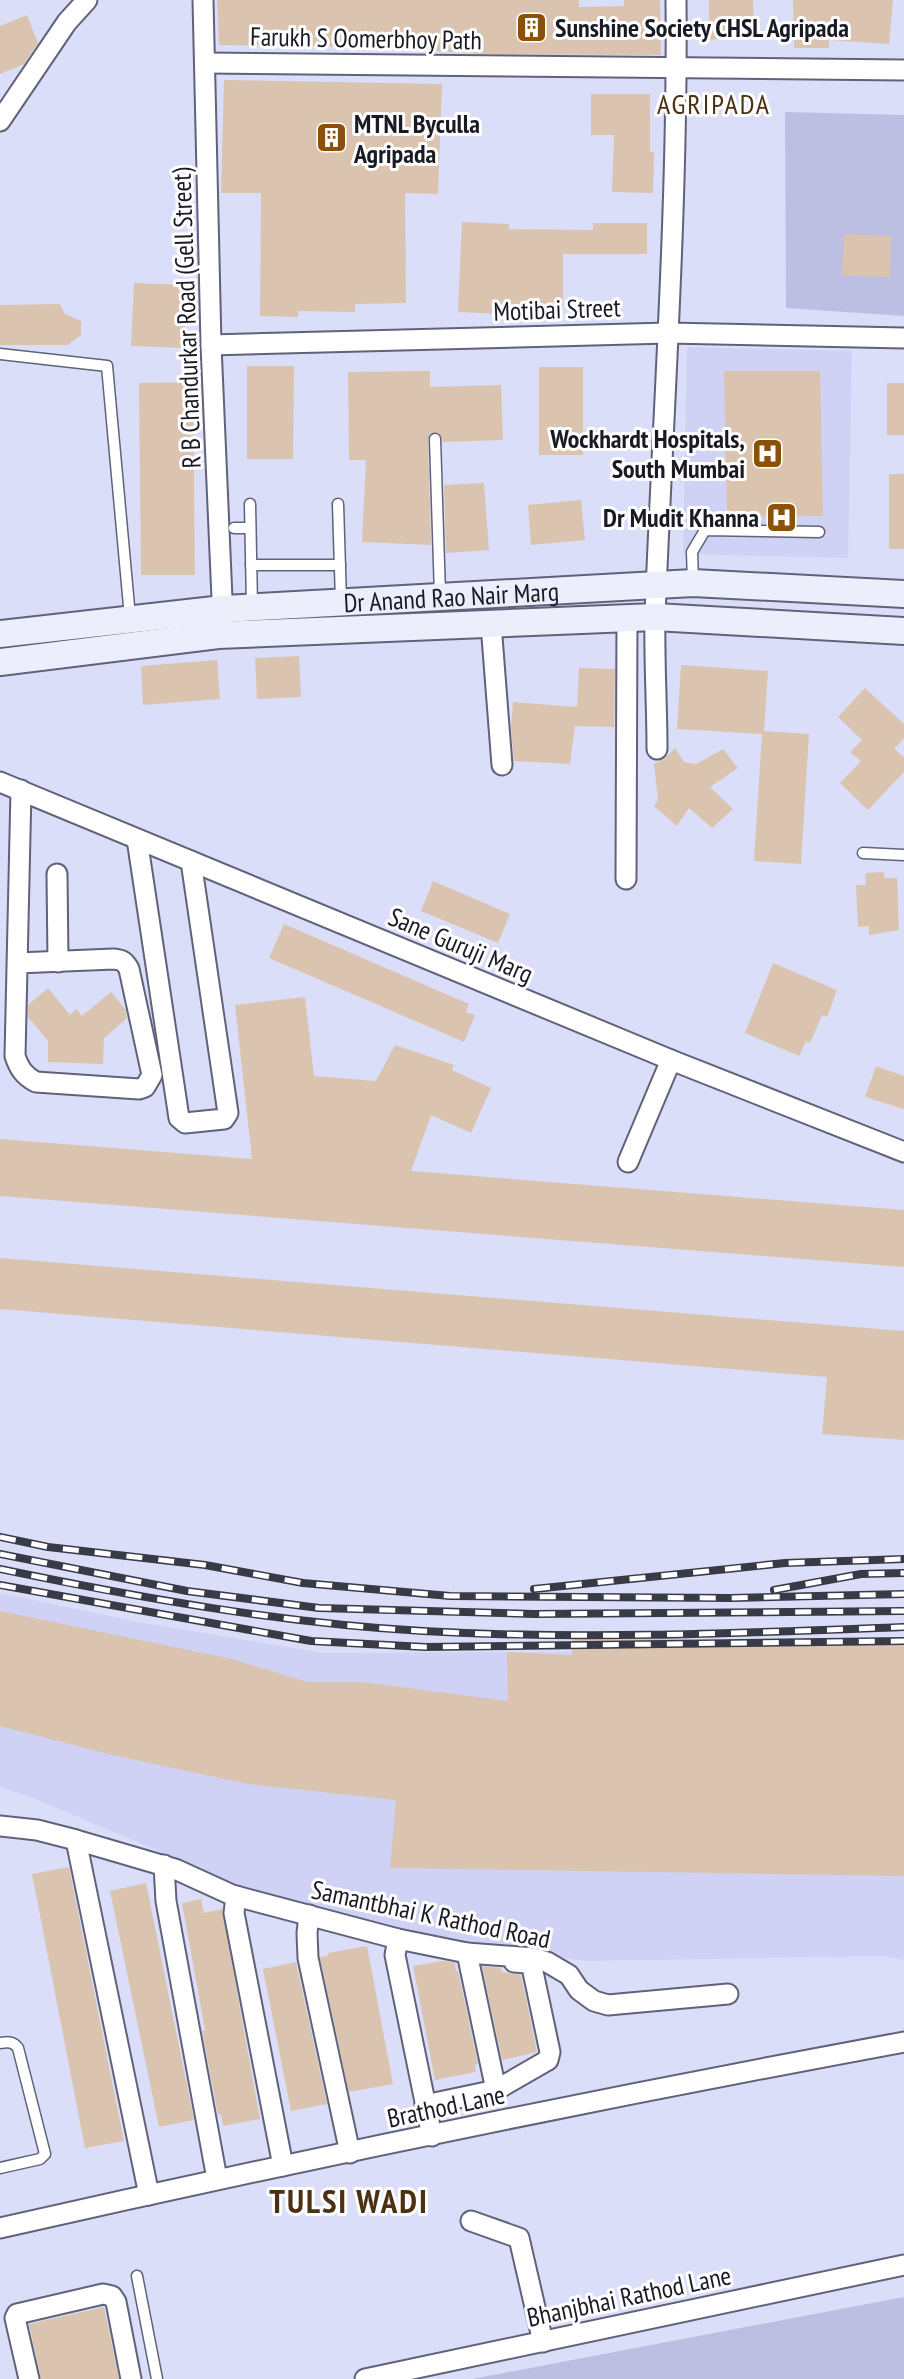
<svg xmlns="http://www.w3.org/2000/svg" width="904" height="2379" font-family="'PT Sans Narrow',sans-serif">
<rect width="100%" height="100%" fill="#dbdef9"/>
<g fill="#cfd2f4">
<polygon points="687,347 852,351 848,558 683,554"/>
<polygon points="0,1593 143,1623 324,1653 904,1650 904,1960 884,1956 588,1961 477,1948 367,1924 235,1887 187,1863 31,1797 0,1787"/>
</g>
<g fill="#bcbfe2">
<polygon points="785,112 904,115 904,316 786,308"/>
<polygon points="904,2297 904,2379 472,2379"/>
</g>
<g fill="#dac4b0">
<polygon points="217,0 579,0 579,7 624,6 624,0 660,0 661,55 485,54 359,47 219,45"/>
<polygon points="709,0 753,0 754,35 709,40"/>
<polygon points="793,0 893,0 889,44 829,40 829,48 794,48"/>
<polygon points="27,15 38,43 24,64 0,74 0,26"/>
<polygon points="224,80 442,84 438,194 405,193 406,303 355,304 355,312 298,311 298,317 260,316 261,193 221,193"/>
<polygon points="591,94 650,94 650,152 654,152 653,193 612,192 614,135 591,135"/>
<polygon points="462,222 509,224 509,229 593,230 593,223 647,223 647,254 563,254 563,311 503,311 502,314 458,312"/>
<polygon points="844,234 891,236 890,277 842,275"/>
<polygon points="134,283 186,285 184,348 131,346"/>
<polygon points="60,304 65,314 81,321 81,335 68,345 0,345 0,305"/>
<polygon points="247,366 294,366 293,459 247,459"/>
<rect x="539" y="367" width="44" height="88"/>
<polygon points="430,371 430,387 501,385 503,440 443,442 439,433 431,433 428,439 431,545 362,542 366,460 349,460 348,372"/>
<polygon points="724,371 820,371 823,516 727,517"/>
<polygon points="193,382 195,575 141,575 139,383"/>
<rect x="887" y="383" width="17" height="52"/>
<rect x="889" y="474" width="15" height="75"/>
<polygon points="484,483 489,550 446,553 444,485"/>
<polygon points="581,500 585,540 531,545 528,505"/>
<polygon points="299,656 301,697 257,699 255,658"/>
<polygon points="217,660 220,699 143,705 141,666"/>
<polygon points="681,665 768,671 764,731 809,734 801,864 754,861 762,734 677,729"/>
<polygon points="579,668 615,669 614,727 575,726 570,764 514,761 511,728 513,702 577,707"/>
<polygon points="865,688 904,724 904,738 894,749 904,757 904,772 868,810 840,783 861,761 850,752 862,740 838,717"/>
<polygon points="675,748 684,762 696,764 723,749 738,768 710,787 733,809 712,828 689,808 677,826 654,806 658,800 654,764 664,759"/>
<polygon points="884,872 884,878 897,878 899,930 869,935 869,926 858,927 856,885 866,885 865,873"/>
<polygon points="433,881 510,914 498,943 421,911"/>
<polygon points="284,924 469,1004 466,1012 475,1015 464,1042 269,958"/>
<polygon points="773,963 837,990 827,1017 822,1015 810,1043 806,1041 799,1056 745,1033"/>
<polygon points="48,988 70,1015 76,1009 82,1016 111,992 125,1009 127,1018 104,1038 103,1064 48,1062 48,1041 28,1017 28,1005"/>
<polygon points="305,997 314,1076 376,1081 395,1045 454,1065 452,1070 491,1088 471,1133 431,1115 411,1171 904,1210 904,1267 0,1196 0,1139 252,1159 235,1005"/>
<polygon points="876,1066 904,1076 904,1109 865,1097"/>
<polygon points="0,1258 904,1331 904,1440 822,1434 827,1377 0,1309"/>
<polygon points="0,1611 232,1659 308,1682 362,1682 508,1701 507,1652 572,1655 573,1637 904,1644 904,1876 390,1868 396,1800 248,1784 108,1754 0,1726"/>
<polygon points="69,1867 124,2141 85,2148 32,1874"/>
<polygon points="146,1883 194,2120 159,2127 110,1891"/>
<polygon points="201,1899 204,1913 222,1909 260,2119 223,2126 221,2114 218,2115 202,2031 205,2030 182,1903"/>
<polygon points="367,1946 393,2084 349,2092 320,1957 328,1956 328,1953"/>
<polygon points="443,1961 455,1963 456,1971 458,1971 478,2064 475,2065 476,2072 435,2080 413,1966"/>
<polygon points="296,1962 327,2104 291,2111 263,1969"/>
<polygon points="482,1966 501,1968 502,1972 521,1975 537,2052 502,2060"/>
<polygon points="104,2307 119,2379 41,2379 29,2324"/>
</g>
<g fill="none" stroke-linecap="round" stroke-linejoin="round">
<defs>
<g id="lane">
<polyline points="0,354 107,366 130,617"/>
<polyline points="435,439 440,595"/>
<polyline points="250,504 252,605"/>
<polyline points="338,504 341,601"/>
<polyline points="234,528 250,528"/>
<polyline points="251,565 340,565"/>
<polyline points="693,582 692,552 705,530 819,532"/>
<polyline points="863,853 904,855"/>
<path d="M0 2043C8 2042 13 2041 18 2048L45 2154 40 2159 0 2168"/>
<polyline points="137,2276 157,2379"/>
</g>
<g id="street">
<polyline points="203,0 211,345 223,622"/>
<polyline points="205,63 904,70"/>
<polyline points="0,121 67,22 87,0"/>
<polyline points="211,345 668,333 904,338"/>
<polyline points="491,624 502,765"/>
<path d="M657 749C657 705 654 660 655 616 663 411 678 206 676 0"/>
<polyline points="0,782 671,1060 904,1152"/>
<polyline points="137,839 179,1118 185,1123 224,1119 228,1113 191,861"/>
<polyline points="57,874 58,962"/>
<polyline points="626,879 627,618"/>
<path d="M17 963 114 959C123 960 125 962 129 969L152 1075 145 1087 139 1089 36 1082C24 1076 19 1068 15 1056L21 790"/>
<polyline points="628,1162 671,1060"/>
<polyline points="0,1826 37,1830 76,1840 175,1869 232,1895 398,1939 467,1953 534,1958 547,1962 569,1975 579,1990 594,2001 608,2005 728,1994"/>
<polyline points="76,1840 149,2195"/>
<polyline points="164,1865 166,1901 217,2179"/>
<polyline points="236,1896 234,1913 283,2166"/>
<polyline points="309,1915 307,1933 308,1958 350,2153"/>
<polyline points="398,1939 395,1955 432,2136"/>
<polyline points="467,1953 496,2090"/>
<polyline points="425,2105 496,2090 548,2060 550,2052 532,1967 527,1963 514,1962"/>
<polyline points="471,2221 519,2238 543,2342"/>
<path d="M0 2228C300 2160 602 2098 904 2042"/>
<polyline points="29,2379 15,2318 17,2314 103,2294 112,2296 116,2302 131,2379"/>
<polyline points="365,2379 904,2265"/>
</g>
<g id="secondary">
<path id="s1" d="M0 634 223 609 693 583 904 594"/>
<polyline points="0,662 218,635 655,617 904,631"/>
</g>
</defs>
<use href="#lane" stroke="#606279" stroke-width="13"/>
<use href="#street" stroke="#606279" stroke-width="23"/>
<use href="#secondary" stroke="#606279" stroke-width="30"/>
<use href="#lane" stroke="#fff" stroke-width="10"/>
<use href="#street" stroke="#fff" stroke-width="19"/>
<use href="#secondary" stroke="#edeefc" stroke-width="26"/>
<defs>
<g id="rail">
<polyline points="0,1537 48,1547 205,1565 303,1583 450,1596 731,1598 904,1594"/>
<polyline points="0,1554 187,1591 319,1608 534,1614 904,1611"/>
<path d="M0 1569C140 1598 281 1623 423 1631 583 1640 744 1633 904 1627"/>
<polyline points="0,1585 311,1641 425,1647 904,1641"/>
<polyline points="534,1589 785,1563 904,1559"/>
<polyline points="774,1590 861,1574 904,1573"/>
</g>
</defs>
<use href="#rail" stroke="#393a47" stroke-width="8"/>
<use href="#rail" stroke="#fff" stroke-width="5" stroke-dasharray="16" stroke-linecap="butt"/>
</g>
<defs>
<symbol id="building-square" viewBox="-11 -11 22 22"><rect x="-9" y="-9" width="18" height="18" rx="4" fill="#8b5108" stroke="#fff"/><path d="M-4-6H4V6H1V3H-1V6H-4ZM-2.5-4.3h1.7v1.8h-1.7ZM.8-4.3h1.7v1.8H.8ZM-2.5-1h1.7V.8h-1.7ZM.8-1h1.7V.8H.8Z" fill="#fff"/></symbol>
<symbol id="hospital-square" viewBox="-11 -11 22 22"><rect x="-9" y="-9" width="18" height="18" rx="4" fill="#8b5108" stroke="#fff"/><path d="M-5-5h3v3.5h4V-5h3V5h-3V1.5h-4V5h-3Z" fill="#fff"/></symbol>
</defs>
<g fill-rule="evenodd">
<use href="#building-square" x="514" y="10" width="35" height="35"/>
<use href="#building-square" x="314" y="120" width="35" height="35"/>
<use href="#hospital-square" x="750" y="436" width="35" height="35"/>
<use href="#hospital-square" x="764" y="500" width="35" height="35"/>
</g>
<g text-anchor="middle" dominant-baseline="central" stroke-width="6" stroke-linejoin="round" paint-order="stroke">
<g font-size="26" font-weight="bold" fill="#1a1a24" stroke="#fff" text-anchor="start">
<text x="555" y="27">Sunshine Society CHSL Agripada</text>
<text x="354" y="123">MTNL Byculla<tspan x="354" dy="30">Agripada</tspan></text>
<text x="745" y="438" text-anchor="end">Wockhardt Hospitals,<tspan x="745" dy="30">South Mumbai</tspan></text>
<text x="759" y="517" text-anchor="end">Dr Mudit Khanna</text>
</g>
<g font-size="26" fill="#1a1a24" stroke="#fff">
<text transform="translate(366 38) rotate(1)">Farukh S Oomerbhoy Path</text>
<text transform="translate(557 309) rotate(-2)">Motibai Street</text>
<text transform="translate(186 318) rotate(-92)">R B Chandurkar Road (Gell Street)</text>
<text stroke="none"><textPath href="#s1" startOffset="453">Dr Anand Rao Nair Marg</textPath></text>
<text transform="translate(461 945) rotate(23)">Sane Guruji Marg</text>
<text transform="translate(431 1914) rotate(12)">Samantbhai K Rathod Road</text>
<text transform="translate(446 2106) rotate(-12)">Brathod Lane</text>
<text transform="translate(629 2296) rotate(-12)">Bhanjbhai Rathod Lane</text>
</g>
<g font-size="28" letter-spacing="2" fill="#4c3012" stroke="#fff">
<text x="714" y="103">AGRIPADA</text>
</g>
<g font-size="33" font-weight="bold" letter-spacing="2" fill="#4c3012" stroke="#fff">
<text x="349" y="2200">TULSI WADI</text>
</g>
</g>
</svg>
